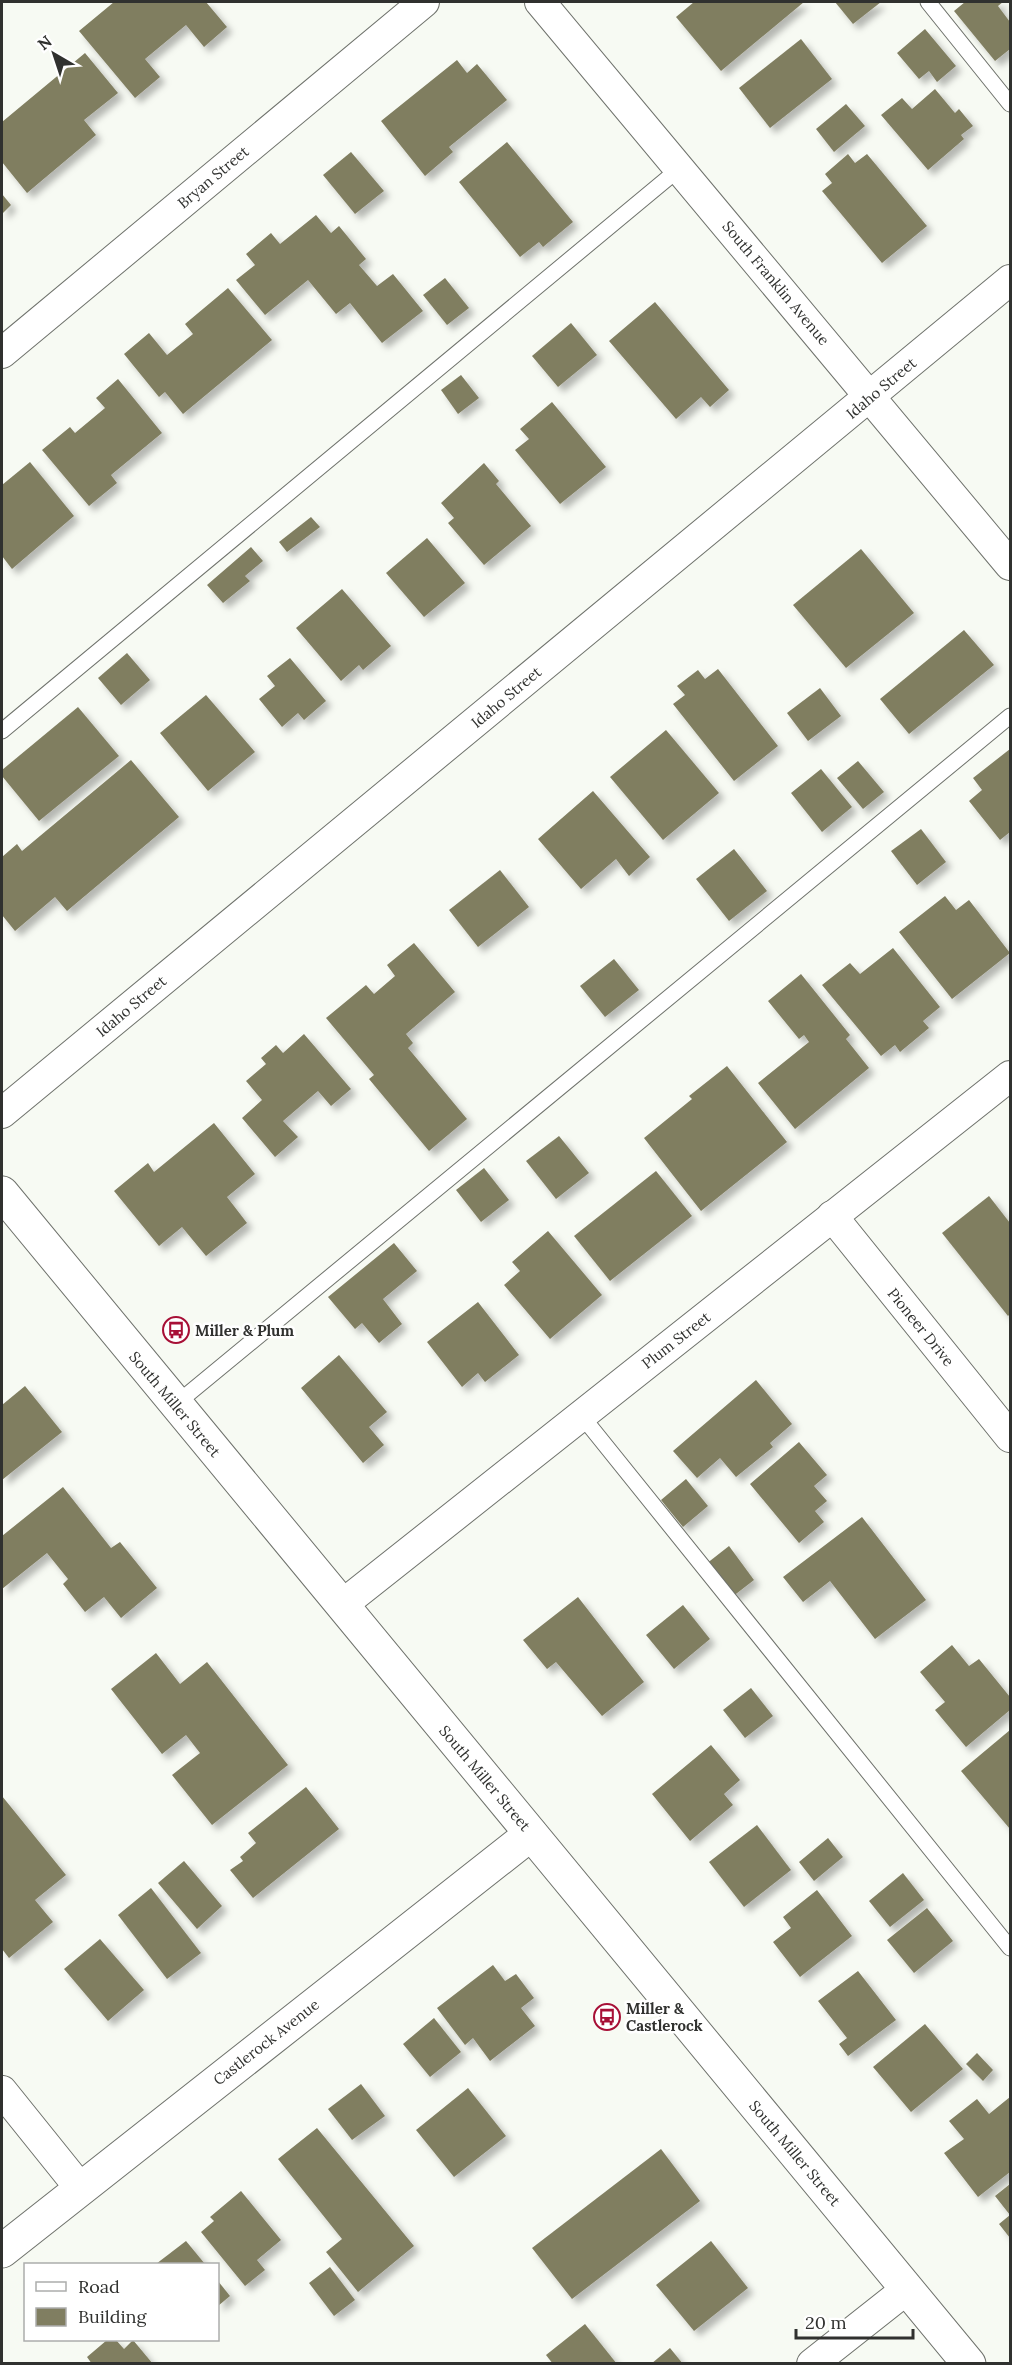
<svg xmlns="http://www.w3.org/2000/svg" width="1012" height="2365" font-family="Lora,serif">
<defs>
<filter id="shadow"><feDropShadow dx="5.5" dy="5.5" stdDeviation="3" flood-color="#0004"/></filter>
</defs>
<rect width="100%" height="100%" fill="#f7faf3"/>
<g fill="#807e61" filter="url(#shadow)">
<polygon points="114,2 206,2 227,27 204,47 186,25 145,59 160,77 135,98 79,31"/>
<polygon points="694,2 804,2 721,71 676,17"/>
<polygon points="835,2 881,2 853,24"/>
<polygon points="965,2 1003,2 998,6 1010,22 1010,49 995,61 954,11"/>
<polygon points="925,29 956,66 937,82 929,71 919,79 897,53"/>
<polygon points="801,39 832,79 770,128 739,88"/>
<polygon points="85,53 118,93 84,120 96,135 27,193 2,162 2,122"/>
<polygon points="457,60 467,73 477,64 507,100 449,147 453,152 425,176 381,121"/>
<polygon points="935,89 955,113 959,109 973,126 961,135 964,139 928,170 881,115 902,98 912,109"/>
<polygon points="846,104 865,126 834,152 816,129"/>
<polygon points="507,142 573,222 543,247 539,242 520,257 459,182"/>
<polygon points="351,152 384,191 355,214 323,175"/>
<polygon points="848,154 855,163 867,154 927,226 882,263 822,191 832,183 825,174"/>
<polygon points="2,194 11,205 2,214"/>
<polygon points="316,215 331,233 339,226 366,259 359,265 377,286 393,274 423,311 382,343 350,303 336,314 308,280 265,315 236,280 255,265 246,254 271,233 280,244"/>
<polygon points="445,278 469,308 447,325 423,295"/>
<polygon points="228,288 272,340 183,414 165,392 159,397 124,354 149,333 167,355 193,334 185,324"/>
<polygon points="655,302 729,390 710,407 701,397 676,419 609,341"/>
<polygon points="571,323 597,355 558,387 532,356"/>
<polygon points="461,375 479,398 458,414 441,390"/>
<polygon points="118,379 162,433 111,475 117,483 89,506 42,450 70,427 75,433 105,408 96,398"/>
<polygon points="552,402 606,467 560,504 515,450 529,439 520,429"/>
<polygon points="30,462 74,516 12,569 2,556 2,485"/>
<polygon points="484,463 499,481 496,484 531,526 484,565 448,523 454,518 441,503"/>
<polygon points="311,517 320,527 287,552 279,542"/>
<polygon points="427,538 465,583 424,617 386,573"/>
<polygon points="251,547 263,561 245,576 250,581 223,603 207,585"/>
<polygon points="861,549 914,613 846,668 793,605"/>
<polygon points="342,589 391,646 363,670 359,665 341,681 296,628"/>
<polygon points="964,630 994,665 909,734 880,699"/>
<polygon points="127,653 150,680 121,705 98,678"/>
<polygon points="290,658 326,701 304,720 298,713 282,727 259,699 275,686 267,676"/>
<polygon points="718,669 778,746 734,781 673,704 685,695 677,686 698,670 705,679"/>
<polygon points="820,688 841,716 808,741 787,713"/>
<polygon points="206,695 255,752 208,791 160,733"/>
<polygon points="78,707 119,756 39,821 2,776 2,770"/>
<polygon points="666,730 719,793 663,840 610,777"/>
<polygon points="1010,749 1010,832 1000,840 969,801 982,790 973,778"/>
<polygon points="131,760 179,817 67,911 55,897 15,931 2,915 2,857 17,844 22,851"/>
<polygon points="858,761 884,792 863,809 837,778"/>
<polygon points="821,769 852,807 822,832 791,793"/>
<polygon points="593,791 650,857 629,876 616,859 581,889 538,839"/>
<polygon points="921,829 946,862 917,885 891,851"/>
<polygon points="734,849 767,891 729,921 696,879"/>
<polygon points="500,870 529,907 478,947 449,910"/>
<polygon points="945,896 956,910 969,900 1010,953 952,999 899,932"/>
<polygon points="414,943 455,992 406,1034 413,1043 408,1048 467,1119 429,1151 369,1079 374,1075 326,1018 366,985 374,994 395,976 387,965"/>
<polygon points="893,948 940,1007 923,1021 929,1028 900,1052 895,1045 881,1056 822,985 850,963 860,974"/>
<polygon points="614,959 639,990 605,1017 580,986"/>
<polygon points="801,974 850,1035 846,1039 869,1068 795,1129 758,1083 809,1042 804,1035 799,1039 768,1001"/>
<polygon points="304,1034 351,1089 331,1106 318,1091 283,1121 298,1137 275,1157 242,1118 262,1100 246,1081 266,1064 261,1058 276,1045 283,1053"/>
<polygon points="727,1066 787,1142 701,1211 644,1138 692,1099 689,1096"/>
<polygon points="214,1123 255,1174 227,1197 247,1223 206,1256 182,1227 159,1246 114,1191 148,1163 154,1172"/>
<polygon points="559,1136 589,1173 556,1199 526,1161"/>
<polygon points="484,1168 509,1200 481,1222 456,1190"/>
<polygon points="656,1171 692,1216 610,1281 574,1236"/>
<polygon points="989,1196 1010,1223 1010,1314 1008,1316 942,1233"/>
<polygon points="548,1231 602,1295 550,1339 504,1285 520,1271 512,1262"/>
<polygon points="394,1243 417,1271 383,1299 402,1324 379,1343 362,1323 355,1329 328,1297"/>
<polygon points="478,1302 519,1355 485,1382 478,1373 462,1387 427,1342"/>
<polygon points="339,1355 387,1412 369,1427 384,1445 363,1463 301,1388"/>
<polygon points="756,1380 792,1424 770,1443 773,1447 736,1477 720,1458 697,1478 673,1451"/>
<polygon points="25,1386 62,1432 2,1480 2,1405"/>
<polygon points="799,1442 827,1475 814,1486 827,1501 815,1511 824,1522 799,1543 750,1484"/>
<polygon points="686,1479 708,1506 683,1527 661,1500"/>
<polygon points="63,1487 111,1548 120,1542 157,1588 121,1618 104,1597 85,1612 63,1584 68,1579 47,1553 2,1589 2,1536"/>
<polygon points="862,1517 926,1600 875,1639 830,1581 803,1602 783,1577"/>
<polygon points="729,1546 754,1580 732,1597 706,1564"/>
<polygon points="578,1597 644,1682 602,1716 556,1662 547,1669 523,1640"/>
<polygon points="683,1605 710,1639 674,1669 646,1635"/>
<polygon points="952,1645 969,1666 979,1659 1010,1697 1010,1710 966,1747 935,1710 945,1702 920,1672"/>
<polygon points="156,1653 180,1684 207,1662 288,1765 212,1825 172,1775 200,1753 186,1735 162,1754 111,1689"/>
<polygon points="751,1688 773,1716 745,1738 723,1710"/>
<polygon points="1010,1730 1010,1829 961,1771"/>
<polygon points="711,1745 740,1780 724,1794 733,1805 690,1841 652,1794"/>
<polygon points="306,1787 339,1829 253,1898 230,1870 243,1861 240,1857 256,1843 248,1833"/>
<polygon points="2,1796 66,1875 35,1900 53,1922 9,1958 2,1949"/>
<polygon points="757,1825 791,1870 744,1907 709,1862"/>
<polygon points="828,1838 843,1857 814,1881 799,1862"/>
<polygon points="184,1861 222,1906 197,1929 158,1883"/>
<polygon points="903,1873 924,1900 890,1927 869,1901"/>
<polygon points="151,1888 201,1953 167,1979 118,1915"/>
<polygon points="817,1890 852,1936 800,1977 773,1942 791,1928 783,1917"/>
<polygon points="927,1908 953,1941 914,1973 887,1940"/>
<polygon points="100,1939 144,1990 108,2021 64,1969"/>
<polygon points="493,1965 505,1981 516,1974 534,1998 521,2008 535,2026 490,2061 473,2038 465,2045 437,2008"/>
<polygon points="858,1971 896,2020 848,2056 839,2044 847,2038 818,2001"/>
<polygon points="434,2018 461,2052 430,2077 403,2044"/>
<polygon points="925,2024 963,2069 911,2112 873,2067"/>
<polygon points="977,2053 993,2070 983,2081 966,2064"/>
<polygon points="361,2084 385,2116 352,2140 328,2109"/>
<polygon points="468,2088 506,2136 454,2177 416,2130"/>
<polygon points="1010,2097 1010,2172 978,2197 944,2153 964,2139 949,2121 977,2099 989,2114"/>
<polygon points="317,2128 414,2246 358,2292 326,2252 342,2239 278,2159"/>
<polygon points="661,2149 700,2201 572,2299 532,2248"/>
<polygon points="1010,2184 1010,2238 999,2224 1010,2215 995,2196"/>
<polygon points="241,2191 281,2240 257,2260 265,2270 245,2286 201,2232 214,2221 210,2217"/>
<polygon points="186,2241 205,2264 156,2264"/>
<polygon points="711,2241 748,2288 694,2331 656,2285"/>
<polygon points="330,2267 355,2300 334,2316 309,2283"/>
<polygon points="218,2281 230,2296 218,2306"/>
<polygon points="585,2324 617,2364 553,2364 546,2355"/>
<polygon points="107,2340 116,2340 124,2349 133,2340 153,2364 92,2364 87,2357"/>
<polygon points="670,2348 683,2364 651,2364"/>
</g>
<g fill="none" stroke-linecap="round" stroke-linejoin="round">
<defs>
<g id="lane">
<polyline points="928,2 1010,104"/>
<polyline points="2,731 680,168"/>
<polyline points="176,1404 1010,716"/>
<polyline points="581,1415 1010,1948"/>
</g>
<g id="street">
<polyline points="540,2 1010,565"/>
<polyline points="2,353 424,2"/>
<polyline points="2,1113 1010,280"/>
<polyline points="832,1216 1010,1437"/>
<polyline points="342,1605 1010,1076"/>
<polyline points="2,2091 80,2188"/>
<polyline points="812,2364 907,2289"/>
</g>
<g id="secondary">
<polyline points="2,1193 969,2364"/>
<polyline points="2,2251 531,1834"/>
</g>
</defs>
<use href="#lane" stroke="#6f726c" stroke-width="17"/>
<use href="#street" stroke="#6f726c" stroke-width="32"/>
<use href="#secondary" stroke="#6f726c" stroke-width="35"/>
<use href="#lane" stroke="#fff" stroke-width="15"/>
<use href="#street" stroke="#fff" stroke-width="30"/>
<use href="#secondary" stroke="#fff" stroke-width="33"/>
</g>
<defs>
<symbol id="bus-ring" viewBox="-11 -11 22 22"><circle r="9.5" fill="#fff" stroke="#a70f36" stroke-width="1.5"/><path d="M-5-6H5V4H4V6H2V4H-2V6H-4V4H-5ZM-3.5-4V0h7V-4ZM-3.5 1.2v1.5H-2V1.2ZM2 1.2v1.5H3.5V1.2Z" fill="#a70f36"/></symbol>
</defs>
<g fill-rule="evenodd">
<use href="#bus-ring" x="161" y="1315" width="30" height="30"/>
<use href="#bus-ring" x="592" y="2002" width="30" height="30"/>
</g>
<g text-anchor="middle" dominant-baseline="central" stroke-width="5" stroke-linejoin="round" paint-order="stroke">
<g font-size="15" fill="#30312f" stroke="#fff">
<text transform="translate(213 177) rotate(-40)">Bryan Street</text>
<text transform="translate(776 283) rotate(50)">South Franklin Avenue</text>
<text transform="translate(881 388) rotate(-40)">Idaho Street</text>
<text transform="translate(506 697) rotate(-40)">Idaho Street</text>
<text transform="translate(131 1006) rotate(-40)">Idaho Street</text>
<text transform="translate(921 1327) rotate(51)">Pioneer Drive</text>
<text transform="translate(676 1340) rotate(-38)">Plum Street</text>
<text transform="translate(175 1404) rotate(50)">South Miller Street</text>
<text transform="translate(485 1778) rotate(50)">South Miller Street</text>
<text transform="translate(266 2042) rotate(-38)">Castlerock Avenue</text>
<text transform="translate(795 2153) rotate(50)">South Miller Street</text>
</g>
<g font-size="15" font-weight="bold" fill="#30312f" stroke="#fff" text-anchor="start">
<text x="195" y="1330">Miller &amp; Plum</text>
<text x="626" y="2008">Miller &amp;<tspan x="626" dy="17">Castlerock</tspan></text>
</g>
</g>
<rect width="1012" height="2365" fill="none" stroke="#30312f" stroke-width="6"/>
<rect x="24" y="2263" width="195" height="78" fill="#ffffff" stroke="#acadac" stroke-width="1.5"/>
<rect x="36" y="2282" width="30" height="9" fill="#ffffff" stroke="#acadac" stroke-width="1.5"/>
<text x="78" y="2293" font-size="18" fill="#30312f">Road</text>
<rect x="36" y="2308" width="30" height="18" fill="#807e61" stroke="#acadac" stroke-width="1.5"/>
<text x="78" y="2323" font-size="18" fill="#30312f">Building</text>
<g transform="translate(54 54) rotate(321)" stroke="#ffffff" stroke-width="4.5" paint-order="stroke">
<path d="M0-4.5L10 22L0 15L-10 22Z" fill="#30312f"/>
<text y="-9" font-size="16" font-weight="bold" text-anchor="middle" fill="#30312f">N</text>
</g>
<path d="M796 2329v9h117v-9" fill="none" stroke="#30312f" stroke-width="3"/>
<text x="805" y="2329" font-size="18" fill="#30312f" stroke="#ffffff" stroke-width="4.5" paint-order="stroke">20 m</text>
</svg>
